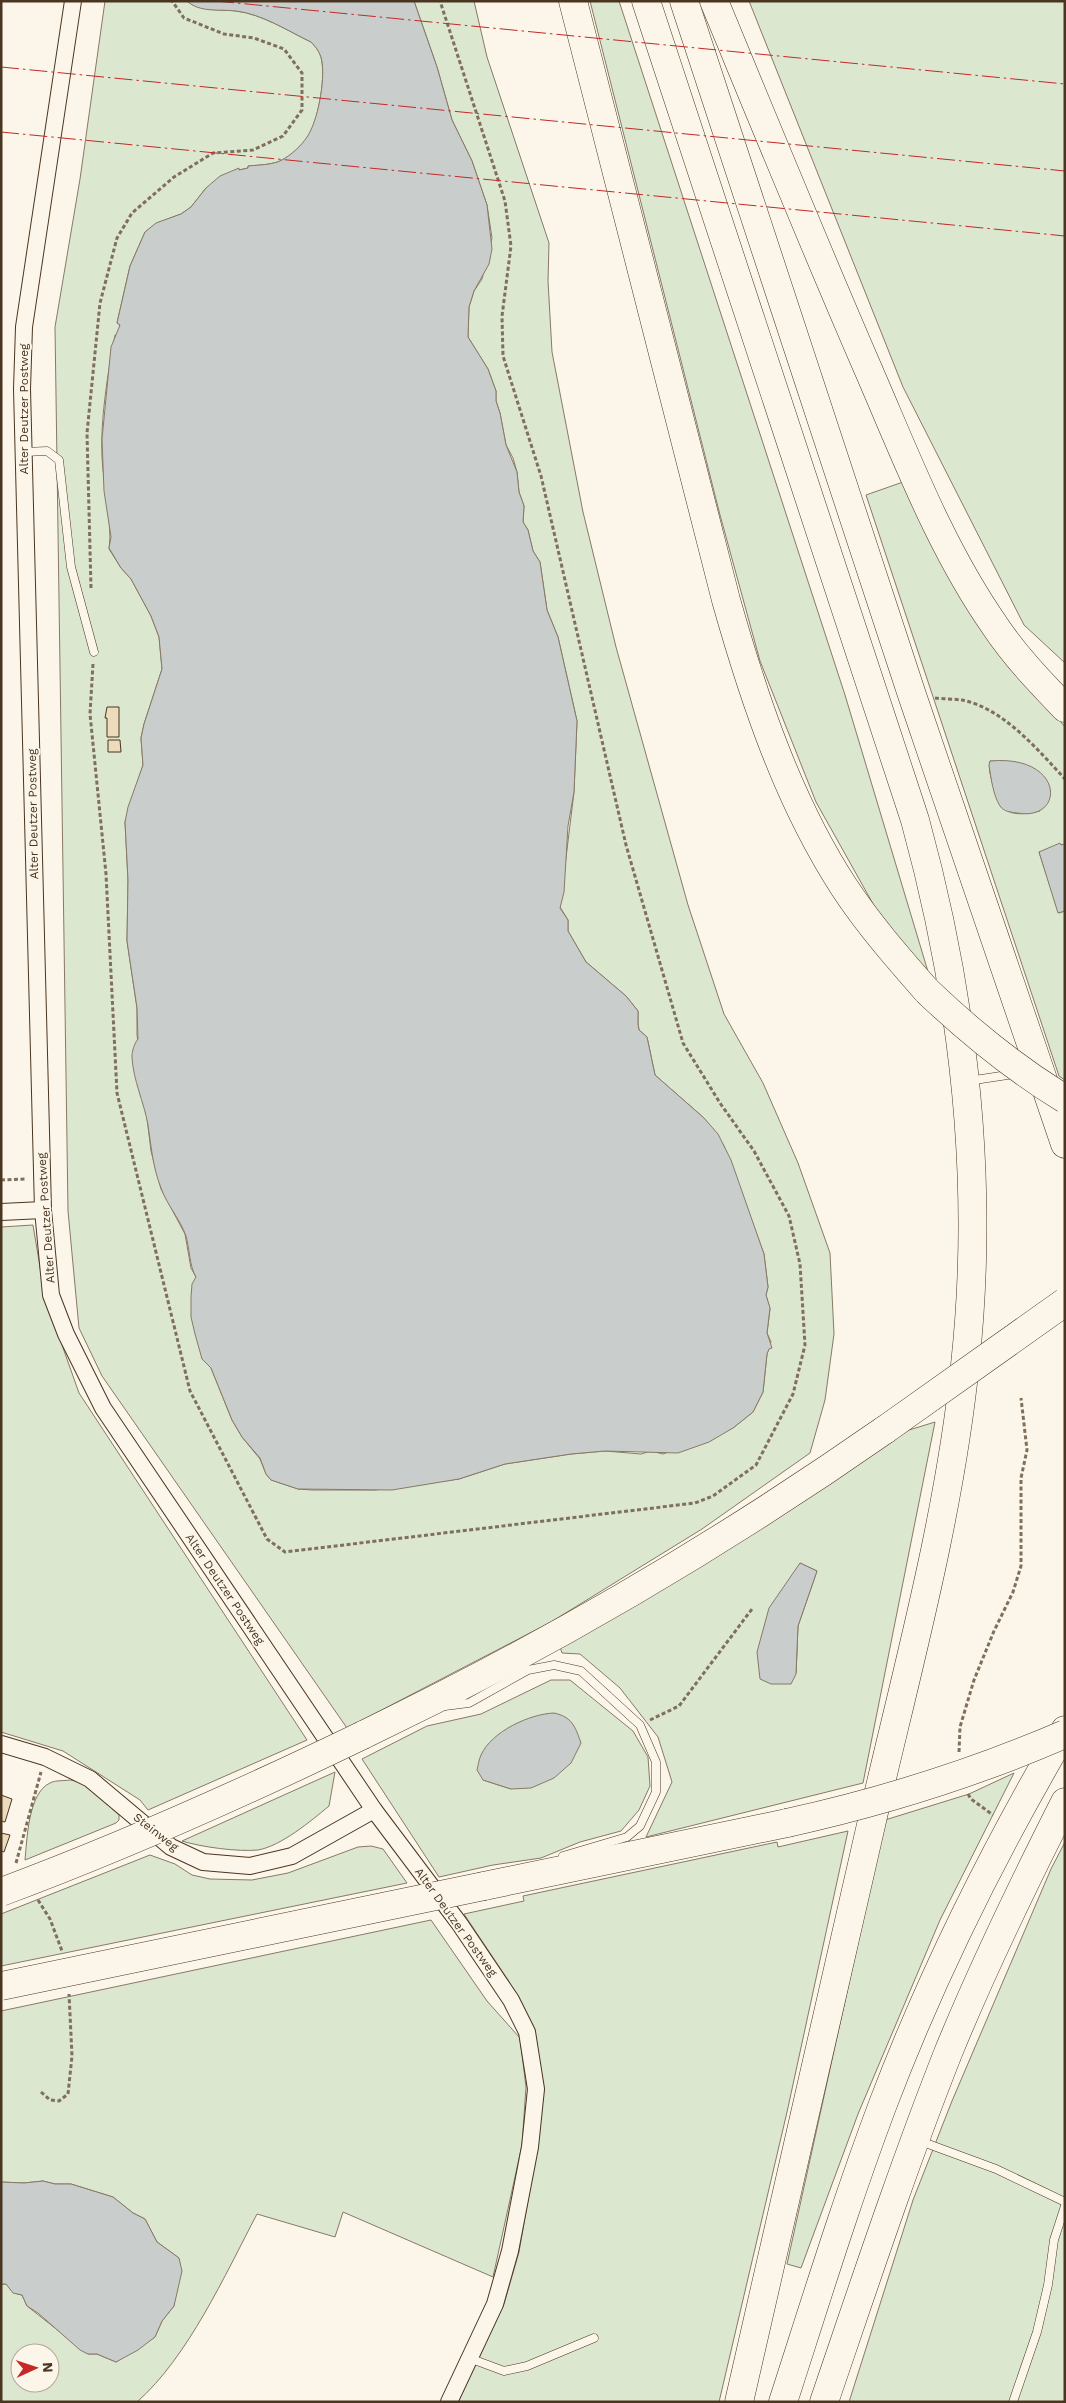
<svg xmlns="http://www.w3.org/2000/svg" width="1066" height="2403" font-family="'Work Sans',sans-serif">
<rect width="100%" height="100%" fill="#fbf6e9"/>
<g fill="#dce7d0" stroke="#887966" fill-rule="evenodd">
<path d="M105 1H187C200 12 220 9 236 11 262 14 288 31 311 42 317 48 321 54 322 62 325 81 318 121 308 137 301 146 292 155 282 160 273 165 258 165 248 166V168L239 170 206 188 191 207 181 214 157 223 145 232 130 266 117 323 120 325 118 335H115C108 371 100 421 102 457 103 484 113 524 109 549L121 568 131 579 151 616 159 637 162 669 144 724 141 738 143 765 125 822 128 880 127 941 137 1008V1035L151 1151 161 1189 185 1234 191 1268 196 1277 202 1359 211 1368 232 1420 242 1437 260 1459 266 1474 271 1480 298 1489 312 1490H375L459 1479 505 1464 571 1454 605 1451 641 1454 651 1451 663 1454 733 1428 753 1412 763 1392 767 1354 771 1342 767 1333 770 1309 766 1295 768 1287 764 1254 724 1146 704 1118 655 1075 647 1037 639 1030 638 1023V1011L626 996 586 962 568 931V920L560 907 574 792 577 721 558 637 547 610 540 562 533 551 528 530 523 522 524 506 519 492 517 472 513 458 506 445 500 413 496 401V391L488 369 468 337 469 307 474 291 482 279 492 238 487 205 472 161 452 120 437 67 414 1H474L487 57 549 243 548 281 552 352 583 512 616 647 688 905 724 1014 763 1083 798 1163 830 1253 834 1334 825 1400 810 1453 702 1529 551 1622 347 1728 102 1376 79 1328 68 1211 55 327 80 179Z"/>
<polygon points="590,1 619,1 845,695 932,985 877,911 816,802 760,661 720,515"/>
<polygon points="749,1 1065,1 1065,663 1024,625 903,387"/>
<path d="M903 482 1021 673 1065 727V844L1039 852 1059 913 1065 911V1080L1059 1076 866 495ZM990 761 1009 762 1040 811C1011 817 1001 815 993 785 991 777 988 769 990 761Z"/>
<polygon points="33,1225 45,1297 79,1393 307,1740 148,1810 140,1800 63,1751 1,1732 1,1227"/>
<path d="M935 1422 863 1783 646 1837 672 1782 658 1737 620 1688 580 1654 562 1653 560 1647 705 1559 909 1430ZM800 1563 817 1571 798 1626 796 1673Z"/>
<path d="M551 1680H570L633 1731 648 1757 650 1786 639 1810 621 1831 580 1842 541 1858 493 1865 439 1877 362 1759 427 1726 481 1714ZM554 1713 511 1789 483 1780Z"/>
<path d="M335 1772 329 1806C311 1821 281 1846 258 1850 238 1852 201 1847 182 1841Z"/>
<polygon points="1014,1773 940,1920 858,2114 801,2268 787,2264 885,1820 969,1794"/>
<path d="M70 1780C88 1782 106 1803 119 1815V1820L116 1823 25 1860C27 1840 28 1793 50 1783 55 1780 64 1781 70 1780Z"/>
<polygon points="848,1831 787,2112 719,2402 458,2402 504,2304 519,2252 537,2147 544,2089 534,2030 508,1980 464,1914 524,1901 523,1896 777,1842 778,1847"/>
<polygon points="1065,1842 1065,2402 849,2402 913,2200 952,2101 1051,1869"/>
<polygon points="371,1846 383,1849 407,1883 1,1966 1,1914 150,1855 175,1864 192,1875 210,1879 252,1880 288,1873 358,1847"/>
<path d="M431 1920 487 2001 520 2038 526 2087 522 2145 493 2277 343 2212 335 2237 257 2214C225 2275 188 2357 137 2402H1V2284H6L17 2294 22 2295 27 2306 88 2354H97L116 2362 155 2337 162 2321 174 2306 179 2258 157 2242 145 2219 133 2213 113 2197 71 2184H55L43 2181 24 2183 1 2182V2011ZM20 2353H50V2383H20Z"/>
</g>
<g fill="#c9cecd" stroke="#887966">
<path d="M187 1H414L437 67 452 120 472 161 487 205 492 249 489 264 474 291 469 307 468 337 488 369 496 391V401L500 413 506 445 517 472 519 492 524 506 523 522 528 530 533 551 540 562 547 610 558 637 577 721 574 792 568 826 564 892 560 908 568 920V931L586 962 626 996 638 1011V1024L639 1030 647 1037 655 1075 704 1118 718 1134 731 1160 764 1254 768 1287 766 1295 770 1308 767 1333 772 1348 769 1349 767 1354 763 1392 753 1412 733 1428 709 1442 678 1453 605 1451 571 1454 505 1464 459 1479 392 1490 298 1489 271 1480 266 1474 260 1458 242 1437 232 1420 211 1368 202 1359 195 1334 191 1317V1297L192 1284 196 1277C189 1265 190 1250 186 1236 180 1219 167 1205 161 1188 153 1168 151 1146 148 1125 144 1102 133 1080 132 1057 132 1051 134 1044 138 1039L137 1008 127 941 128 880 125 822 128 807 143 765 141 738 144 724 162 669 159 637 151 616 131 579 121 568 109 548 111 537 104 491 102 439 111 347 120 325 117 323 130 266 145 232 156 223 181 214 191 207 206 188 220 176 239 168V170L248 168V166C258 165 273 165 282 160 291 155 301 146 307 137 318 121 325 81 322 62 321 54 317 48 311 42 288 31 262 14 236 11 219 9 200 13 187 1Z"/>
<path d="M990 761C1065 754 1066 822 1017 813 1011 812 1004 812 1000 806 993 795 991 778 989 765Z"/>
<polygon points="1060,843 1061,845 1065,844 1065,911 1058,913 1039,852"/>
<polygon points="800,1563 817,1571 798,1626 796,1674 791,1684 771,1684 760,1679 757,1652 769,1608"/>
<path d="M554 1713C572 1717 575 1726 581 1743L571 1763 554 1778 531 1788 511 1789 483 1780 477 1770C478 1766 479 1759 481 1755 492 1731 530 1714 554 1713Z"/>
<polygon points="43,2181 55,2184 71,2184 113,2197 133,2213 145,2219 157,2242 179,2258 182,2271 174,2306 162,2321 155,2337 138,2350 116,2362 97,2354 88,2354 80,2350 38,2313 27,2306 22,2295 13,2293 6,2284 1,2284 1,2182 24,2183"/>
</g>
<g fill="#ecdcbc" stroke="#4a3520">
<polygon points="107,707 119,707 119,737 107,737 107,718 105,718"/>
<polygon points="108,740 120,740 121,752 108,752"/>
<polygon points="1,1795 12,1799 5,1822 1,1821"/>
<polygon points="1,1833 10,1835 4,1852 1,1851"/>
</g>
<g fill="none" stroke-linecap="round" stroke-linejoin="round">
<defs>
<g id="service">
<polyline points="24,452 47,451 59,460 71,567 94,652"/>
<polyline points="968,1081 1014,1074"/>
<polyline points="445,1706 469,1703 528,1670 554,1665 581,1671 640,1725 656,1762 656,1792 640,1826 627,1837 563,1856"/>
<polyline points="920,2141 996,2169 1065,2202"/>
<polyline points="469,2358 504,2371 527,2366 594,2338"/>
<polyline points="1013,2402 1037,2332 1048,2285 1054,2240 1065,2206"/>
</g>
<g id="minor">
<polyline points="73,1 24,327 22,389 43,1210 51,1295 66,1334 103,1408 374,1810 459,1923 511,2000 527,2032 536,2089 530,2147 510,2251 495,2304 449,2402"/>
<polyline points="1,1212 43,1210"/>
<polyline points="1,1744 45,1757 90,1779 171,1847 203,1862 250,1866 292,1856 374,1810"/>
</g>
<g id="motorway">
<path d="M573 1 726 600C754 699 788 801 844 887 869 925 898 958 927 991"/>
<path d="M646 1 915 820C964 998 985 1181 965 1365 949 1520 906 1673 871 1825 827 2017 783 2210 739 2402"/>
<polyline points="684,1 912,695 1065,1144"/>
<path d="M714 1C764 122 813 242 865 362 904 451 939 546 995 626 1015 656 1040 682 1065 708"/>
<path d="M363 1735C546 1647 720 1545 886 1429"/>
<polyline points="484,1886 787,1823"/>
<path d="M783 2402C815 2303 846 2202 883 2104 932 1975 995 1849 1065 1730"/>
<path d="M824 2402C864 2285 903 2167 948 2053 983 1967 1023 1885 1065 1802"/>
</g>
</defs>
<use href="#service" stroke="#4a3520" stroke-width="9"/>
<use href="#minor" stroke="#4a3520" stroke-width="18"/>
<use href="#motorway" stroke="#4a3520" stroke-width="29"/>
<g stroke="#7f6f5c" stroke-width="3" stroke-dasharray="4 2.5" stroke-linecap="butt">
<polyline points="91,588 87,433 100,303 117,238 132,213 174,177 213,153 253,150 283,136 302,110 302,73 284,49 254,38 224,34 184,18 172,1"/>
<polyline points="93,664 90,714 106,874 117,1093 190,1391 267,1539 285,1552 695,1503 713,1496 756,1465 793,1394 805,1345 800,1264 789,1216 754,1151 720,1103 683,1043 626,845 541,476 503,356 502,316 511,246 505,201 440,1"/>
<path d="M935 698C944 699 954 699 962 700 1003 708 1038 750 1065 779"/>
<polyline points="1,1180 26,1179"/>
<polyline points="650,1720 679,1706 752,1609"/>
<polyline points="959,1752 960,1727 974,1680 994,1631 1013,1592 1021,1566 1021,1478 1027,1450 1021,1398"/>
<polyline points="968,1794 971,1799 993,1815"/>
<polyline points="16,1863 41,1772"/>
<polyline points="38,1900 50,1919 62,1951"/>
<polyline points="41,2092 50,2100 59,2101 68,2094 72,2056 69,1994"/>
</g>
<use href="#service" stroke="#fbf6e9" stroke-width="8"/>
<use href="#minor" stroke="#fbf6e9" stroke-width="16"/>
<use href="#motorway" stroke="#fbf6e9" stroke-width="28"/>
<defs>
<g id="motorway-bridge">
<path d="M927 991C970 1032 1014 1068 1065 1099"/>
<polyline points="886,1429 1065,1302"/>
<path d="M787 1823C882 1802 975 1773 1065 1734"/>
<path d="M1 1892C125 1846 245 1792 363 1735"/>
<polyline points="1,1986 484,1886"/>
</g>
</defs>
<use href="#motorway-bridge" stroke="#4a3520" stroke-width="29" stroke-linecap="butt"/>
<use href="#motorway-bridge" stroke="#fbf6e9" stroke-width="28"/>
<g stroke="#c62828" stroke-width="1" stroke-dasharray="18 4 2.5 4" stroke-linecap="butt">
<polyline points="216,1 1065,84"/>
<polyline points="1,67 1065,171"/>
<polyline points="1,132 1065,236"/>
</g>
</g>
<g text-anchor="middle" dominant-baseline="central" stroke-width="4" stroke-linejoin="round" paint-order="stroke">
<g font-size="12" fill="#4a3520" stroke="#fbf6e9">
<text transform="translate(24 409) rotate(-90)">Alter Deutzer Postweg</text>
<text transform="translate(33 814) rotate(-91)">Alter Deutzer Postweg</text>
<text transform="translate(46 1218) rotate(-94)">Alter Deutzer Postweg</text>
<text transform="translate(225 1589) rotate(56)">Alter Deutzer Postweg</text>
<text transform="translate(156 1832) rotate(38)">Steinweg</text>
<text transform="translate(456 1922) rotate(54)">Alter Deutzer Postweg</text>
</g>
</g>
<rect width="1066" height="2403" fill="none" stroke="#4a3520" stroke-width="5"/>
<g transform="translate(35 2368) rotate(87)"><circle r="24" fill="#fbf6e9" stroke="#b4a999"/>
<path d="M0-4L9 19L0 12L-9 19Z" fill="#c62828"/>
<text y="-8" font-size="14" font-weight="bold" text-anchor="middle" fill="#4a3520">N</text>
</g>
</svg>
